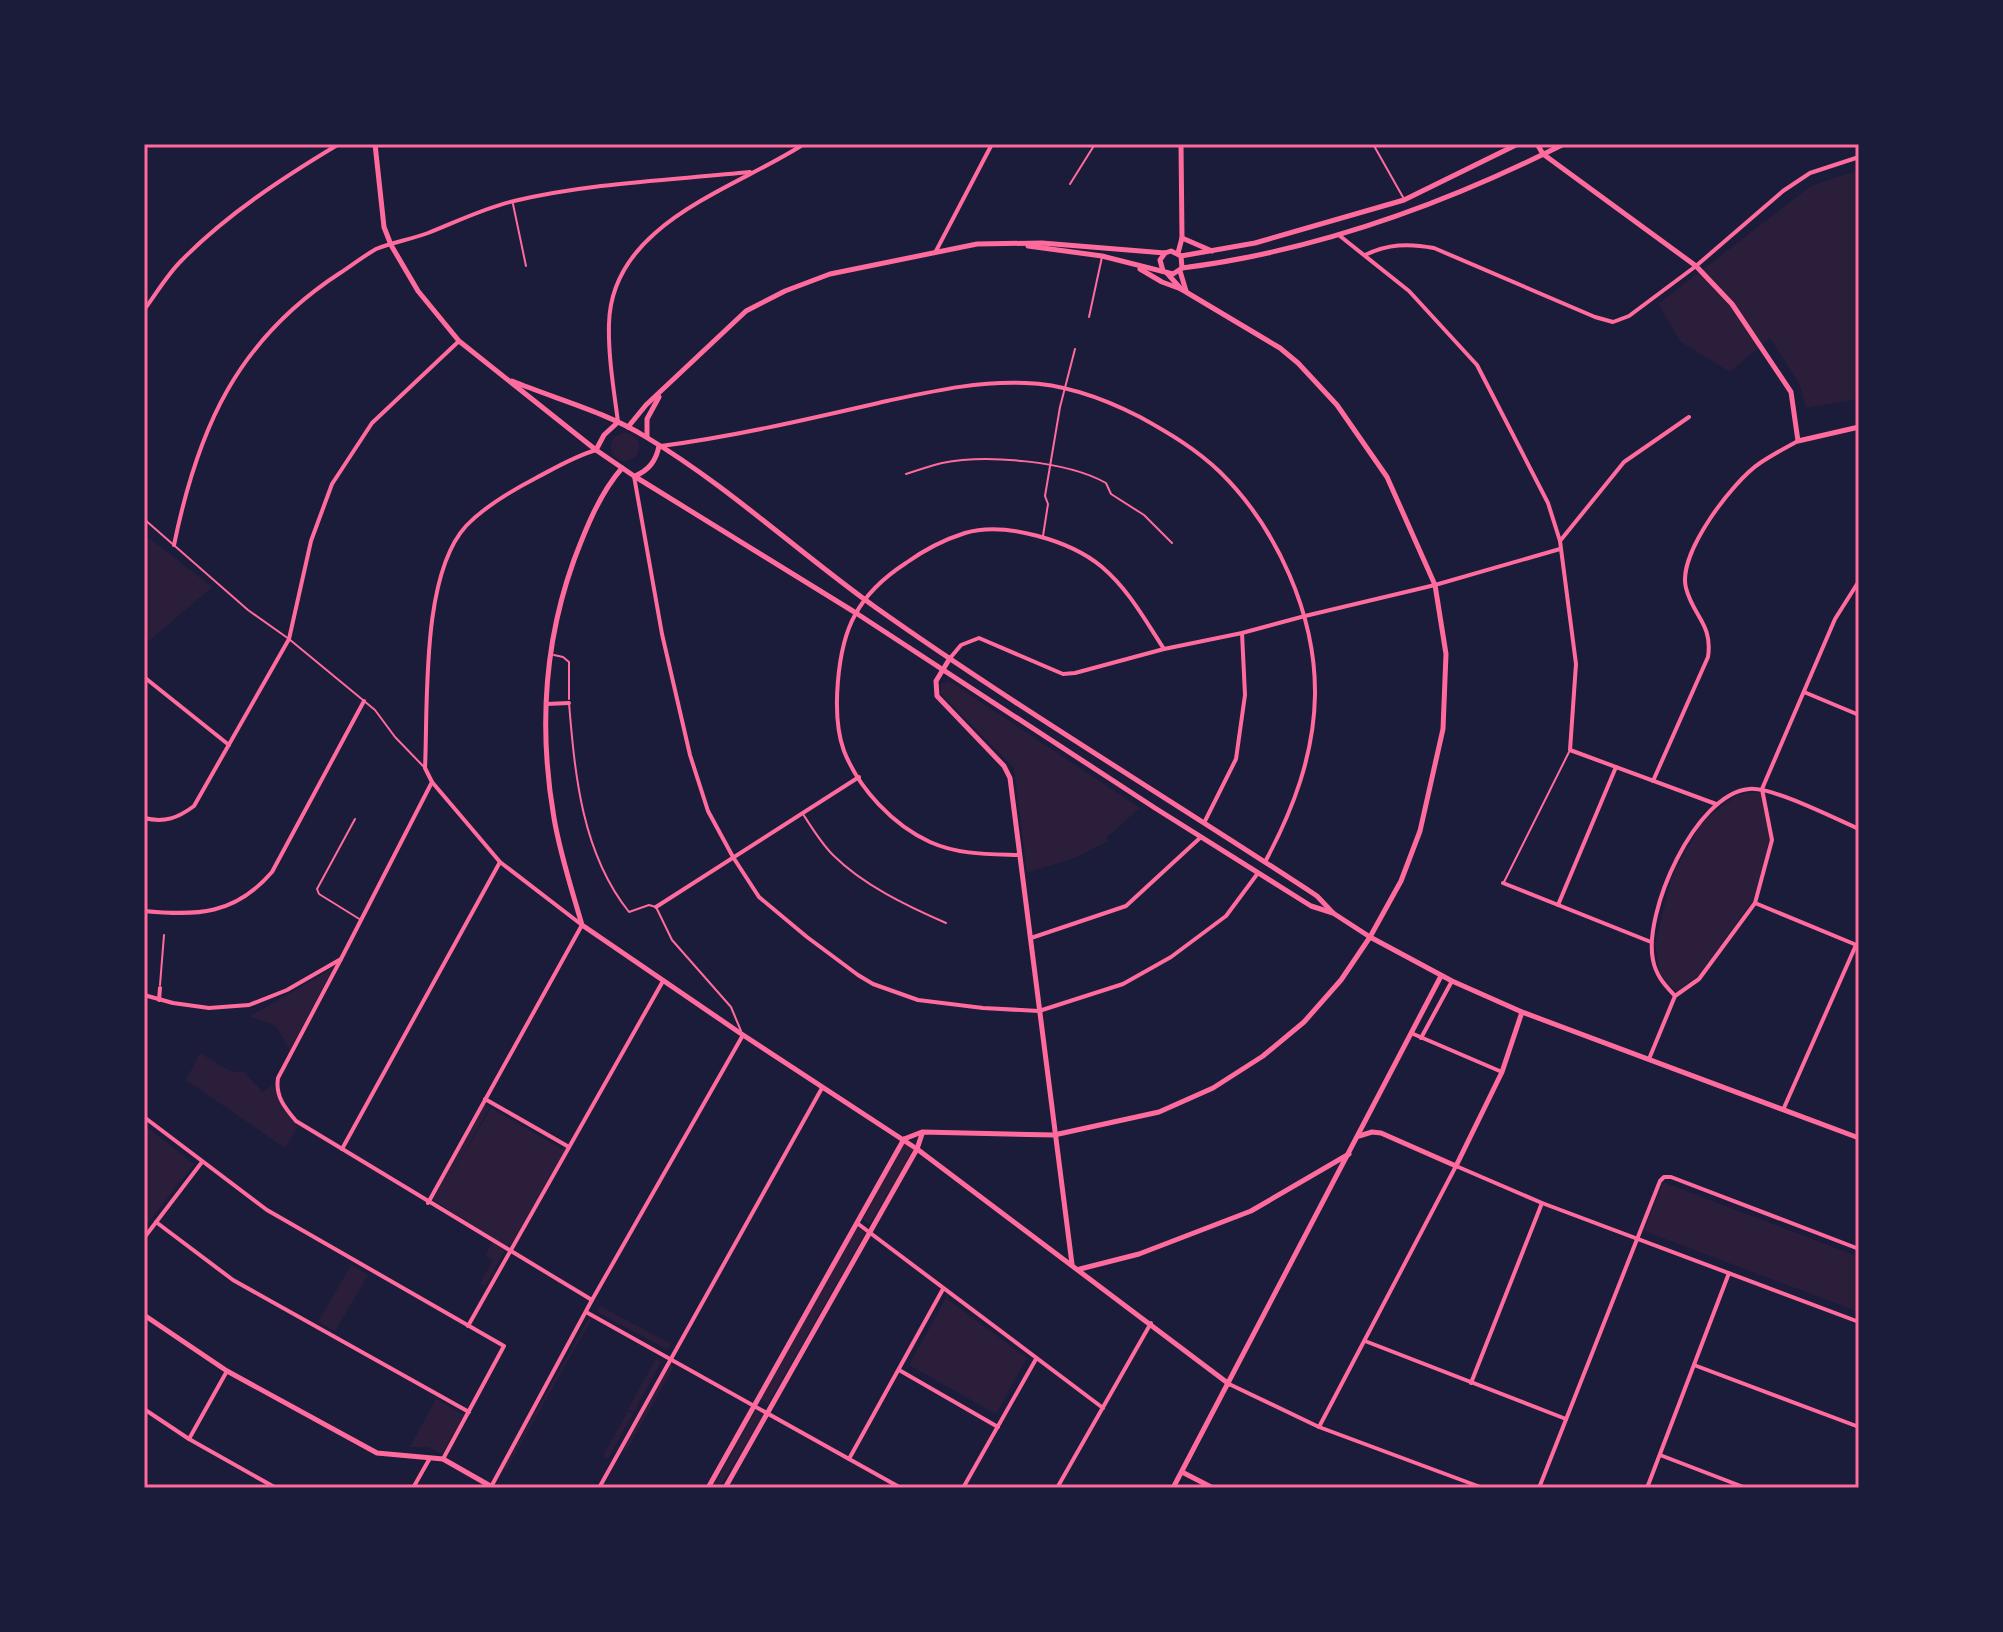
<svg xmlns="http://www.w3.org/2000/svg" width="2003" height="1632" font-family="Overpass,sans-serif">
<rect width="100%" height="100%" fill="#1b1b3a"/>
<g fill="#2a1e3b">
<polygon points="1859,170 1859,399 1806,408 1800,385 1770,338 1730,372 1681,342 1658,304 1811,186"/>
<circle cx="625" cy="447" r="14"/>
<polygon points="144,534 212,587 144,645"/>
<polygon points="949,681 1140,808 1107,837 1108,841 1077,857 1027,873 1014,768 941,694 941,684"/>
<polygon points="1761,792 1772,841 1753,900 1698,976 1676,992 1660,974 1655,944 1672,876 1702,822 1737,795"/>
<polygon points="333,968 290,1050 276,1026 250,1016"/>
<polygon points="200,1053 230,1071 244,1072 263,1092 272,1085 298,1127 285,1148 186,1080"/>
<polygon points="485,1104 490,1107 448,1181 491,1108 562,1149 564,1146 567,1148 511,1245 508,1244 509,1248 433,1200"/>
<polygon points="144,1125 194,1164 144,1228"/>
<polygon points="904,1142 914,1149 869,1225 863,1219"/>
<polygon points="1663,1182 1859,1257 1859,1312 1644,1231"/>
<polygon points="857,1227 866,1232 768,1404 760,1399"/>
<polygon points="492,1242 505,1250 485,1286 480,1284 493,1260 486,1255"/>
<polygon points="351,1265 368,1275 335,1331 318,1322"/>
<polygon points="946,1298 1027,1358 996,1414 909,1365"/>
<polygon points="600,1306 671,1344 668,1350 597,1312"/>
<polygon points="589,1318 591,1320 506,1470 503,1469"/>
<polygon points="656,1359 661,1362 634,1412 628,1409"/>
<polygon points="671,1362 673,1368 626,1452 623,1450"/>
<polygon points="436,1399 464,1415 442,1454 428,1447 410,1447"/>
<polygon points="756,1410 764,1414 719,1488 714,1485"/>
<polygon points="628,1411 633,1414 608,1458 603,1456"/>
</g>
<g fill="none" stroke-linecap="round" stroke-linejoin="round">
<g stroke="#ff6b9d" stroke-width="2">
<polyline points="1373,144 1404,199"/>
<polyline points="1070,184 1095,144"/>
<polyline points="513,204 526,266"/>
<polyline points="1089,317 1102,257"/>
<path d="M906 474C918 470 930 466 942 463 986 454 1067 461 1106 483L1111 494 1144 515 1172 543"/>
<polyline points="144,519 248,610 289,639 375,710 395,737 424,767"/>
<polyline points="1043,536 1048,504 1045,496 1060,407 1075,349"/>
<polyline points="554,655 563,657 569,662 569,699"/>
<path d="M569 703C575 776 582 853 629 912L649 905 656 907 672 940 731 1007 741 1031"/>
<path d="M803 814C812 828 821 843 833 855 863 885 907 906 946 923"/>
<polyline points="355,819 317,889 319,894 361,920"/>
<polyline points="1504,882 1569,752"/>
<polyline points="160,985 164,935"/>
</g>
<g stroke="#ff6b9d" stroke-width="4">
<polyline points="1340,236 1409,291 1477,365 1548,503 1560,541 1576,664 1570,750 1716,804"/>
<polyline points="936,251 992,144"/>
<path d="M1365 255C1388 244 1408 243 1434 248L1595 317 1613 322 1629 316 1696 266 1783 191 1810 173 1859 157"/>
<path d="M144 310C156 294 167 275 181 261 227 214 284 177 339 144"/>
<path d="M618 422C614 391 608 356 609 324 611 223 735 189 804 144"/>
<path d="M661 446C737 436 813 418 887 401 934 391 977 381 1025 383 1065 384 1105 399 1140 417 1169 433 1196 449 1220 472 1277 528 1316 615 1315 695 1314 755 1293 810 1265 862"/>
<polyline points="634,476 662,634 690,755 708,811 733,857 759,897 807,937 858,975 873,984 918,1000 983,1008 1039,1011 1123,984 1171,957 1226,916 1258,873"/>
<polyline points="1560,541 1624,462 1689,417"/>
<path d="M174 545C198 428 237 340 340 273 352 265 364 256 376 249 390 243 412 239 428 233 456 222 484 208 514 201 590 183 671 180 750 172"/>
<polyline points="951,657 961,645 979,638 1063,674 1075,673 1164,649 1242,633 1305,616 1435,585 1560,549"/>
<polyline points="144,677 229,745"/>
<polyline points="1804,692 1859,715"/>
<polyline points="546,704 569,703"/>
<path d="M1653 781 1708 657C1713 624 1693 616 1686 588 1677 554 1733 481 1760 463 1772 455 1785 448 1798 441"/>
<path d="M144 818C165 823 178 818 194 806L289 639 311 541 332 484 372 423 459 341"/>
<polyline points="1204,823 1236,759 1245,695 1242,633"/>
<path d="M1020 855C989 854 959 855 930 842 893 825 859 789 844 751 831 716 837 647 855 615 866 594 886 576 906 563 924 550 943 540 965 533 1005 521 1071 541 1102 567 1129 590 1145 620 1164 649"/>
<polyline points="1503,883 1651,942"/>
<polyline points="1755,903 1859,946"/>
<polyline points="1558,905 1616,767"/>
<polyline points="656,907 859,777"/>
<path d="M144 911C197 916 235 915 272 872L364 701"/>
<polyline points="1031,938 1126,906 1201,837"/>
<path d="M341 959 278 1078C275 1096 285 1108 296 1121L592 1300"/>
<polyline points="144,995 173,1003 209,1008 249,1005 287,990 341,959 432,782"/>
<path d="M1675 996C1665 985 1656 976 1653 960 1643 913 1695 794 1749 789 1771 786 1836 819 1859 829"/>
<polyline points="159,1000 160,988"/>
<polyline points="1411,1033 1502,1072"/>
<polyline points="1421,1038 1452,981"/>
<polyline points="1649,1059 1675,996 1699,979 1755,903 1772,840 1762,789 1835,619 1859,581"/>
<polyline points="485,1099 569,1147"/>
<polyline points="1783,1110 1856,945"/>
<polyline points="144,1117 267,1210 504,1346 443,1459"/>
<polyline points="342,1149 500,862"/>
<path d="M428 1203 582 925 500 862 432 782 425 768C428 703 421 575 466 526 485 506 511 491 536 478 555 468 575 456 596 450"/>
<polyline points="156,1222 233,1280 469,1412"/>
<polyline points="857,1223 1103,1408"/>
<polyline points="144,1238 202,1162"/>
<polyline points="586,1312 901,1488"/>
<polyline points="468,1326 663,981"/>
<polyline points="1365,1341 1566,1419"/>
<polyline points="1694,1365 1859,1427"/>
<polyline points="899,1370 998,1427"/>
<polyline points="1471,1383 1542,1203"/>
<polyline points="1229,1384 1319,1427 1483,1488"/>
<polyline points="144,1409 189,1439 276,1488"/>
<polyline points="1319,1427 1456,1166 1542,1203 1859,1322"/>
<polyline points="189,1439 227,1371"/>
<polyline points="1660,1455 1746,1488"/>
<polyline points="849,1459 943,1289"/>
<polyline points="491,1487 592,1300 743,1035"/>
<polyline points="413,1488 430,1458"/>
<polyline points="599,1488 822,1088"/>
<polyline points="963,1488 1036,1359"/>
<polyline points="1057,1488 1151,1323"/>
<polyline points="1539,1488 1660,1181 1664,1177 1671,1177 1859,1249"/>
<polyline points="1647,1488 1729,1273"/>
</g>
<g stroke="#ff6b9d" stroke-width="5">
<polyline points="1537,144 1543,154 1696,266 1732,304 1791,392 1798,441 1859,427"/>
<polyline points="1178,253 1182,238 1181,144"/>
<polyline points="1180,271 1186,291"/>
<polyline points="950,658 936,681 937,696 1004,766 1010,778 1072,1264"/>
<polyline points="922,1134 917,1149 1229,1384"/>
<polyline points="1359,1136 1372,1132 1381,1133 1456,1166 1502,1072 1522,1012"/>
<polyline points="904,1139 922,1132 1054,1135 1159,1112 1213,1088 1263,1056 1304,1022 1341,980 1370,937 1401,881 1420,831 1443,729 1446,654 1435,585 1387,477 1337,405 1298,363 1280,348 1181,289 1167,273"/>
<polyline points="1080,1269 1139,1254 1251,1211 1349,1154"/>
<polyline points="1182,1472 1213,1488"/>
<polyline points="1173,1488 1441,976"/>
</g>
<g stroke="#ff6b9d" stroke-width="5">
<polyline points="375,144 384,227 391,245 418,291 459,341 596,450 634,476 856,613 1155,808 1311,906 1333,913"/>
<polyline points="1182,238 1212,251"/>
<path d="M1028 246 1102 256 1173 274 1182 268C1316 251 1443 205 1564 144"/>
<polyline points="1181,256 1255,243 1404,200 1518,144"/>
<polyline points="1140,269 1162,282 1181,289"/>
<polyline points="1163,271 1160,260 1165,253"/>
<path d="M512 381C556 399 606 412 646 437 728 486 798 552 875 607 1019 709 1170 799 1317 896L1333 913 1370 937 1452 981 1522 1012 1859 1138"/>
<polyline points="628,427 646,405 746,311 785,291 830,274 977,244 1042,243 1165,253 1171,251 1181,256 1182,268"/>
<polyline points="647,437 647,419 659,397"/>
<polyline points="596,450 604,435 617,423"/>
<path d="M622 468C600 493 586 528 574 560 544 643 539 731 554 818 560 854 572 890 582 925L743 1035 917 1149 725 1488"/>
<path d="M635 476C649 470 656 461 659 446"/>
<polyline points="144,1315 227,1371 377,1453 443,1459 494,1488"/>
<polyline points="708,1488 904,1139"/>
</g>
</g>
<rect width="2003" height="1632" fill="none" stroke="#1b1b3a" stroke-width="292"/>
<rect x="146" y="146" width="1711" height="1340" fill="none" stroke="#ff6b9d" stroke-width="3"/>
</svg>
